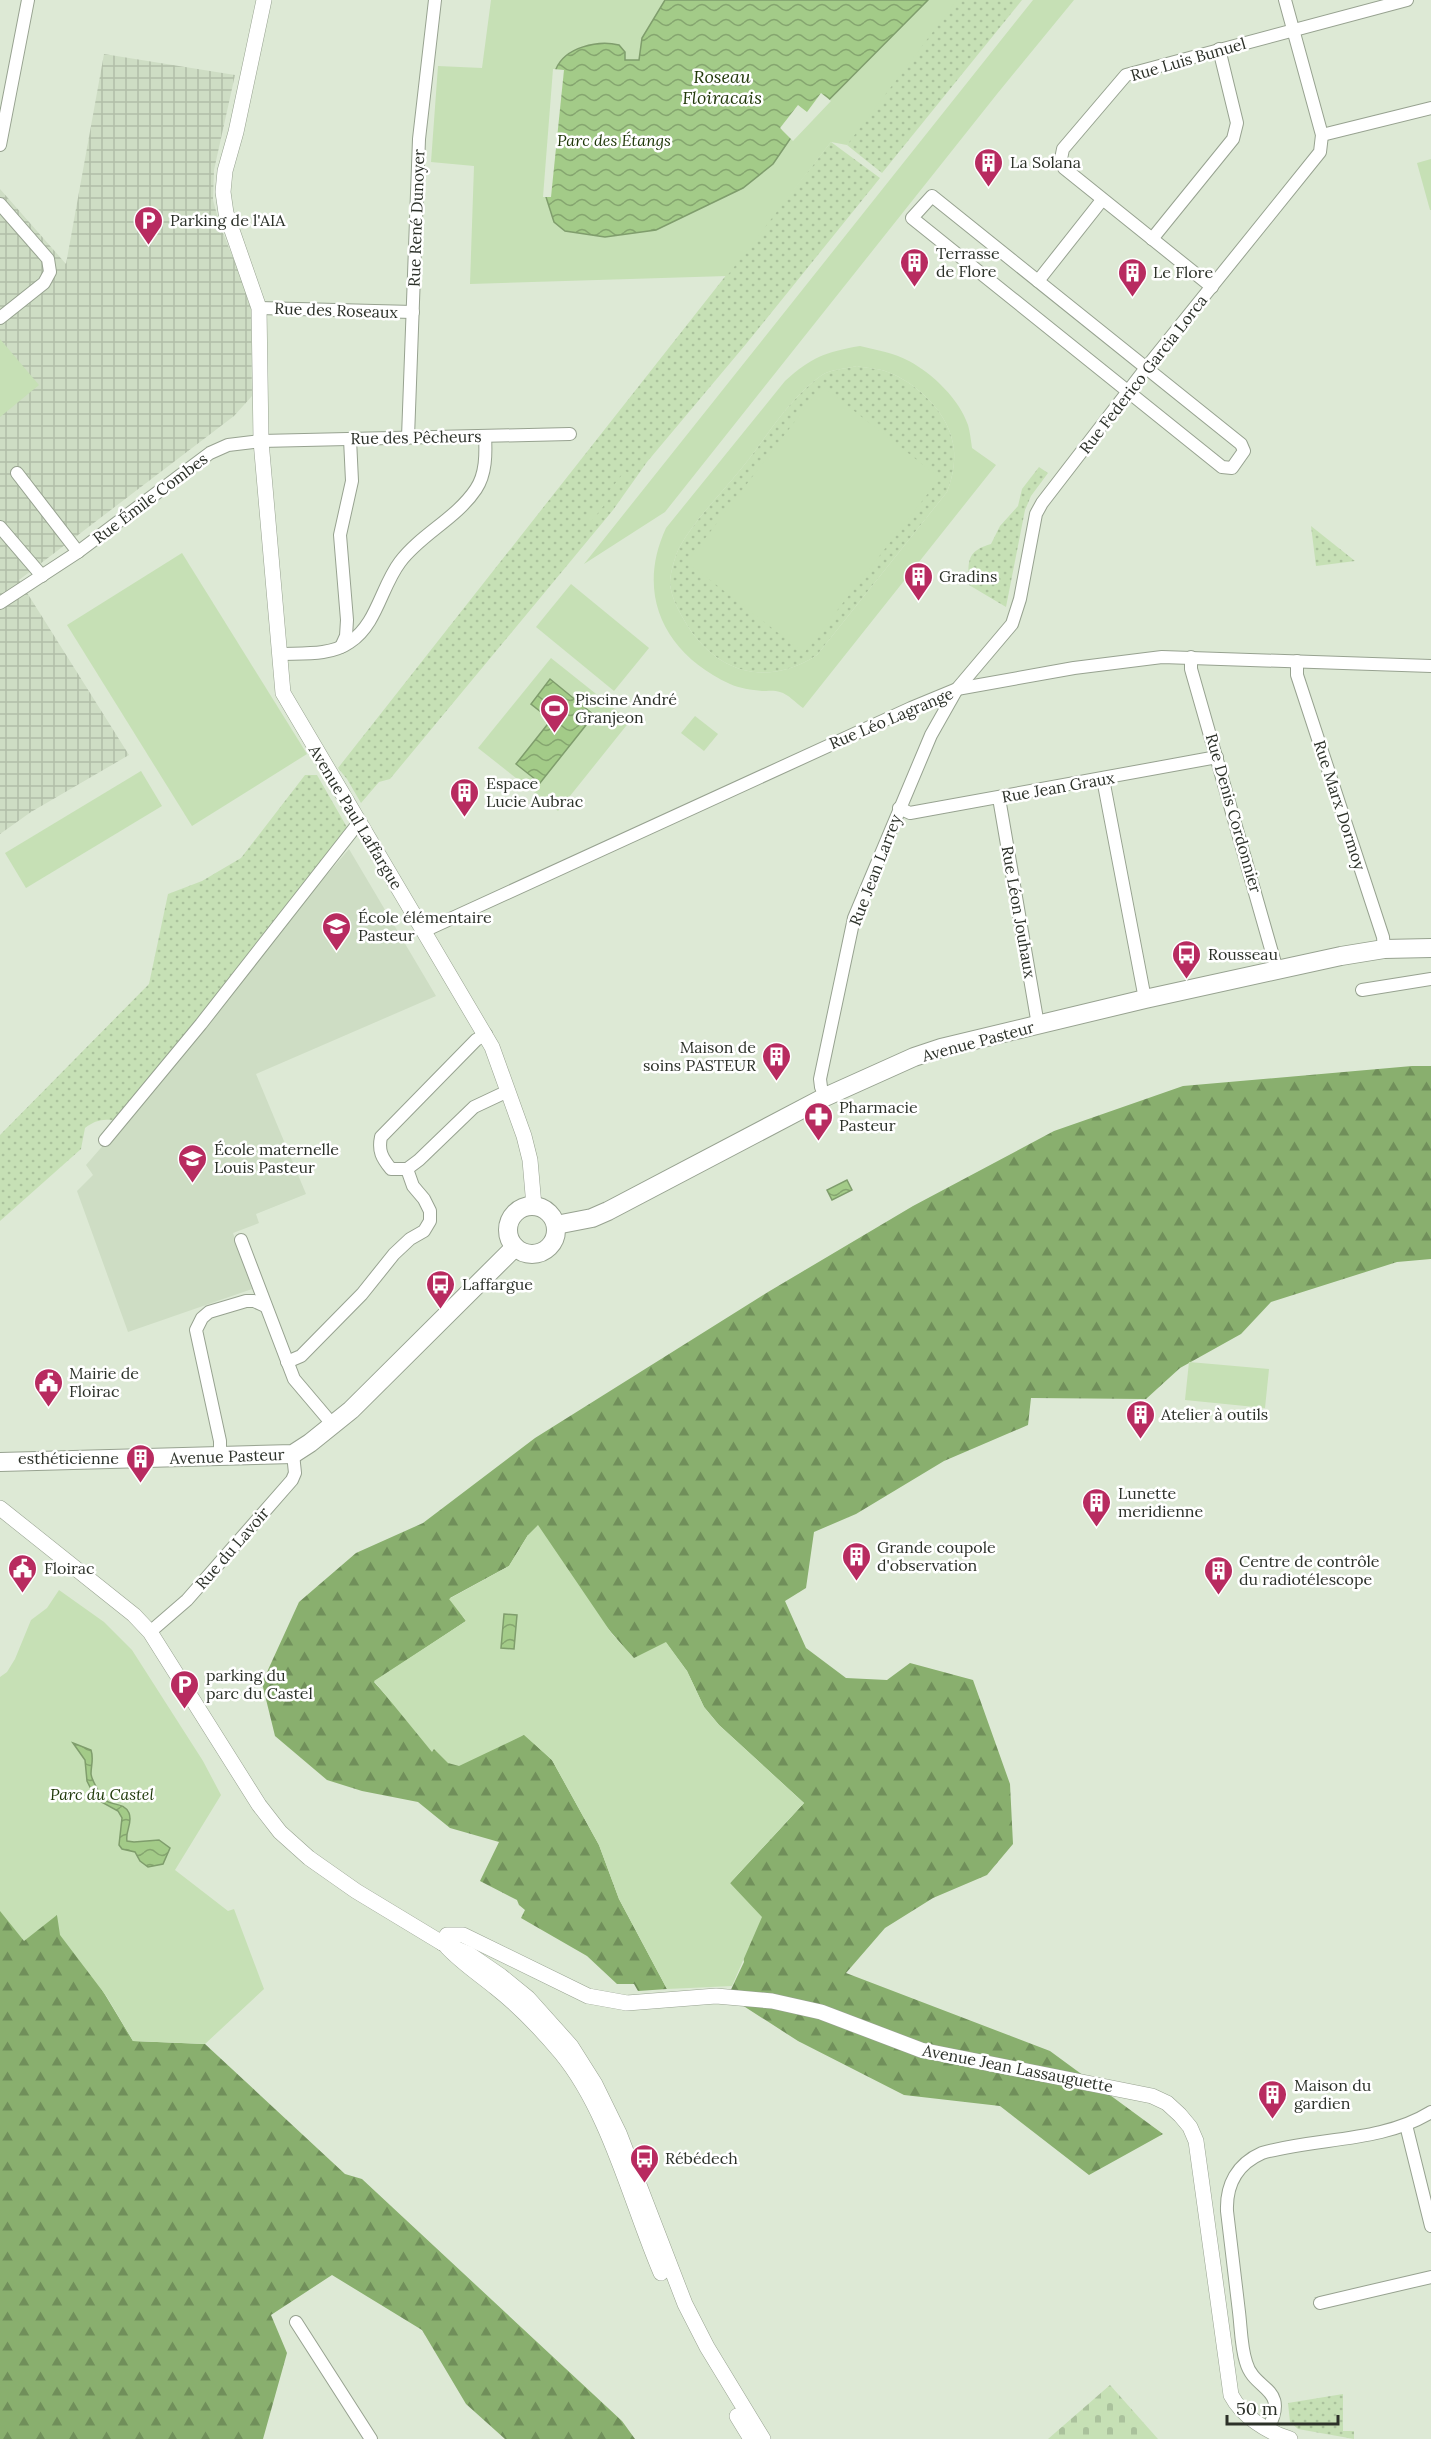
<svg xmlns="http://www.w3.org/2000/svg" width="1431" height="2439" font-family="Lora,serif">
<defs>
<pattern id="industrial-grid" width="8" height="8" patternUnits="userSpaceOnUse" patternTransform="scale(1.5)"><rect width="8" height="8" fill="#ceddc4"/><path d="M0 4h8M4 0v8" fill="none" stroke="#b1bea8"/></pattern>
<pattern id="grass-dots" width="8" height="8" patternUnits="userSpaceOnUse" patternTransform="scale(1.5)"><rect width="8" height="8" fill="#c6e0b5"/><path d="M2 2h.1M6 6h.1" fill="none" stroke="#aac19c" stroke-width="1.8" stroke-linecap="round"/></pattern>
<pattern id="forest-firs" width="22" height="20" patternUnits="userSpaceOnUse" patternTransform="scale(1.5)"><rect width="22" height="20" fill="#89af6e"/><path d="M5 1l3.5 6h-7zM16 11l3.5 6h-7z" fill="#708f5a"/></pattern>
<pattern id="cemetery-stones" width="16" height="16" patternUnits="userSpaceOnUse" patternTransform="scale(1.5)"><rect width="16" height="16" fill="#c6e0b5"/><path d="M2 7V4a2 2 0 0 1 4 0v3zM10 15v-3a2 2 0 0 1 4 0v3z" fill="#aac19c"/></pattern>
<pattern id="water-waves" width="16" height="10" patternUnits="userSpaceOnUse" patternTransform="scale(1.5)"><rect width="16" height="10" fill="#a3cb88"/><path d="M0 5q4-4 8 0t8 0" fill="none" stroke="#85a56f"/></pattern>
</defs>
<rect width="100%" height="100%" fill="#dde9d5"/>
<polygon fill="#ceddc4" points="349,849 436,996 256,1074 306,1194 256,1214 259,1223 233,1233 252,1289 128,1332 77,1191 93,1175 86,1165 200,1034 298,908"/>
<polygon fill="url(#industrial-grid)" points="104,54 235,75 214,170 213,200 220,226 251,301 252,396 234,416 19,580 129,755 31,812 0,834 0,189 66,264"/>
<g fill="url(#grass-dots)">
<polygon points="928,0 1022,0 882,173 847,145"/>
<polygon points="831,142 880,178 746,344 647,462 613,510 390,779 379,782 361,803 347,779 338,768"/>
<path d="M857 366C866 368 876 368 885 371 917 382 952 415 954 451 955 465 952 479 947 492L817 655C768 687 718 674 687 625 680 613 671 598 670 583 670 574 675 556 679 548 695 519 721 494 741 469 766 438 789 398 822 375 831 369 846 369 857 366Z"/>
<path d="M1039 467 1048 473 1031 496 1025 510 1006 607 969 585C968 562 966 551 991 544L1000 526 1018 506 1022 489Z"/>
<polygon points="1311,526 1355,561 1316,566"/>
<path d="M305 775H317L348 829 117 1121C104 1118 95 1120 85 1128L81 1149 0 1221V1135L149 984 168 894 202 881 241 858Z"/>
<polygon points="1343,2394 1343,2431 1354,2431 1354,2439 1298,2429 1290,2422 1288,2403"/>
</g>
<g fill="url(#forest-firs)">
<polygon points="1412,1066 1431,1066 1431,1259 1397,1262 1271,1302 1241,1334 1180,1368 1146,1399 1031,1398 1028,1425 944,1461 856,1514 814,1532 806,1588 785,1601 806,1648 846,1678 887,1680 910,1663 973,1680 1010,1784 1013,1844 987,1875 933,1898 885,1928 846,1973 1050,2051 1163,2134 1089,2175 1000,2106 904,2095 798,2041 728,1996 744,1962 730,1883 804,1803 719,1725 704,1707 687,1671 666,1643 634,1659 528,1535 509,1566 450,1598 466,1621 374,1682 433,1748 459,1765 524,1734 552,1760 599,1845 619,1899 667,1989 638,1991 634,1984 617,1984 587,1956 521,1918 525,1910 519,1905 517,1900 480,1881 499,1842 450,1828 418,1802 362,1791 327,1780 275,1736 262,1683 299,1602 356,1553 423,1523 535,1438 768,1292 913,1206 1054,1131 1183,1086"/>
<polygon points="0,1911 57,1915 133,2041 205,2044 345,2174 362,2179 622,2421 635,2439 505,2439 466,2404 422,2330 332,2275 271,2315 287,2353 263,2439 0,2439"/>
</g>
<polygon fill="url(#cemetery-stones)" points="1110,2385 1158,2439 1048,2439"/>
<g fill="#c6e0b5" fill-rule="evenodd">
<polygon points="491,0 957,0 847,145 831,142 727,276 470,284 474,166 431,162 438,66 482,68"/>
<polygon points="1033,0 1074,0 997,94 665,512 584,564"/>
<polygon points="1431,159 1431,210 1430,210 1417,163"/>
<polygon points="0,339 39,385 0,417"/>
<path d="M860 346C877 350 894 353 909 361 933 374 959 399 968 425 970 432 971 441 972 448L996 465 803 708C796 703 788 694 780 692 775 690 767 691 762 691 752 690 739 688 730 684 665 654 635 595 666 528L785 381C812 357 825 352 860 346ZM857 366C866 368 876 368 885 371 917 382 952 415 954 451 955 465 952 479 947 492L817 655C768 687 718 674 687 625 680 613 671 598 670 583 670 574 675 556 679 548 695 519 721 494 741 469 766 438 789 398 822 375 831 369 846 369 857 366Z"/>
<polygon points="822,386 940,478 804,653 687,562"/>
<polygon points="625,471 629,473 591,522 587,519"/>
<polygon points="182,553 307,754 192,826 67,625"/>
<polygon points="571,584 649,648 614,691 536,627"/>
<polygon points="551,658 630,721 558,811 478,748"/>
<polygon points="695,716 718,734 704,751 681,733"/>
<polygon points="141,771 162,806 26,888 5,853"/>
<polygon points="1189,1362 1269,1369 1265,1408 1185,1400"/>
<polygon points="538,1525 612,1634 634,1658 666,1642 687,1671 704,1707 719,1725 804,1803 730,1883 762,1917 732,1986 667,1989 619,1899 599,1845 552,1760 524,1735 459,1766 448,1763 434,1749 432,1752 374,1681 466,1621 449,1599 509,1566 528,1535"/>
<polygon points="59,1590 104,1622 132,1650 203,1761 221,1795 175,1870 228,1911 234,1909 264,1989 205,2044 133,2041 107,1997 60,1935 57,1915 24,1941 0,1911 0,1677 7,1672 15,1659 31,1620 47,1608"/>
</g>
<g fill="url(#water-waves)" stroke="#7f9d6c" stroke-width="1.5">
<path d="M665 0H928L790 139 773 164 743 188 656 230 605 237 565 231 554 222 546 197 556 69C565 47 598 40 619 45L625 52V60H639L642 38Z"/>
<polygon points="550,679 594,715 540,783 516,764 551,720 531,704"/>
<polygon points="847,1180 852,1190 832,1200 827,1190"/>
<polygon points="504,1614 517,1615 514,1649 501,1648"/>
<path d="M73 1743 91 1750C94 1759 91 1765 91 1774 92 1781 100 1794 104 1799 112 1807 123 1801 129 1813 133 1823 125 1831 127 1841L134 1842 159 1840 170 1848 163 1864 148 1867 140 1861 135 1852 122 1849 119 1845 122 1818 118 1811 96 1799 87 1781 85 1760Z"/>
</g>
<g fill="#dde9d5">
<polygon points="553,69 564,70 551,197 543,197"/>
<polygon points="821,93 831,101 793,141 780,128 798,105 807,112"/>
</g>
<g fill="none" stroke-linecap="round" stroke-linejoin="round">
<defs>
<g id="minor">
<polyline points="1322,135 1431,108"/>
<polyline points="0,145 28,0"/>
<polygon points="932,196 1241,444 1244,451 1232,468 1222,467 912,218"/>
<polyline points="0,204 48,259 50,272 44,283 0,318"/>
<polyline points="1152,239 1233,139 1237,123 1219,49"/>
<polyline points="1038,281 1102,200"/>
<polyline points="1212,287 1064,168 1061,159 1063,149 1126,75 1407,0"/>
<polyline points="259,308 413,312"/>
<polyline points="408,437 419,139 435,0"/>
<polyline points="17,473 78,552"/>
<polyline points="0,527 42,576"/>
<polyline points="0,603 78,552 210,453 228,445 261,441 570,434"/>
<polyline points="341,647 346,636 347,620 340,535 352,481 350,439"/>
<path d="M279 654C303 653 330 656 350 642 377 624 381 587 400 562 421 534 456 519 476 489 486 474 486 454 485 436"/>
<polyline points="1191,657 1191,669 1277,970"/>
<polyline points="1297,661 1297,675 1383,937 1384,949"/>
<polyline points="1103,779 1145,999"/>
<polyline points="999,798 1038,1025"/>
<polyline points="899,808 910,813 1217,757"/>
<polyline points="424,931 911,708 957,689 1074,668 1162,657 1431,666"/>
<polyline points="1362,990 1431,979"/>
<path d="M486 1034 476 1040 381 1137C378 1151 382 1158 391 1169H407L419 1160 474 1107 508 1091"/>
<polyline points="825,1097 821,1087 820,1079 854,918 931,735 957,689 1012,624 1020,599 1036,514 1042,503 1146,368 1320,152 1322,135 1285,0"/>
<polyline points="105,1140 201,1024 360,821"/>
<polyline points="241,1240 294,1379 333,1425"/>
<polyline points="287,1362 301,1356 362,1294 394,1254 410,1239 424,1231 430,1221 430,1211 424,1199 413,1186 407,1169"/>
<polyline points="220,1456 220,1441 196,1330 202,1318 209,1312 246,1301 254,1301 265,1306"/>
<polyline points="150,1632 187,1600 292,1480 295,1473 293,1454"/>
<polyline points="1406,2125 1431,2226"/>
<polyline points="1320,2303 1431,2277"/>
<polyline points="296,2322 371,2439"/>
<path d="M1268 2429C1290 2386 1254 2392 1246 2362 1241 2347 1241 2328 1239 2312 1235 2279 1231 2245 1227 2211 1226 2185 1237 2164 1262 2153 1317 2137 1381 2143 1431 2112"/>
</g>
<g id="tertiary">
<polyline points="264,0 236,132 225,171 223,192 226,213 259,308 261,441 283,693 492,1047 524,1136 530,1160 534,1206"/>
<polyline points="0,1508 134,1615 150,1632 259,1805 280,1832 309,1858 356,1891 442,1943 469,1954 501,1976 528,1998 571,2046 595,2084 619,2133 685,2304 707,2347 763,2439"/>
<path d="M442 1943 447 1935H463L588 1996 627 2003 716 1996 772 2001 821 2012 921 2050 1152 2096 1167 2103 1180 2115 1190 2127 1196 2141 1231 2395C1242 2416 1267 2432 1290 2439"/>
<path d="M447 1947C462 1963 479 1974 496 1988 520 2007 541 2029 561 2053 609 2111 631 2203 661 2273"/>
<polyline points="737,2416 751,2439"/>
</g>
<g id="secondary">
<circle cx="532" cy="1230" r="24"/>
<polyline points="556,1225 592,1218 608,1211 825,1097 914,1057 941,1048 1145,999 1341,956 1384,949 1431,948"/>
<polyline points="0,1462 293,1454 310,1443 351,1410 515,1247"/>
</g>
</defs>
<use href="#minor" stroke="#97a290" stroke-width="14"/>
<use href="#tertiary" stroke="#97a290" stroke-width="16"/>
<use href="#secondary" stroke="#97a290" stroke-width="20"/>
<use href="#minor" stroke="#fff" stroke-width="12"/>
<use href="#tertiary" stroke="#fff" stroke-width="15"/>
<use href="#secondary" stroke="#fff" stroke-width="18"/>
</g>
<defs>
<symbol id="building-pin" viewBox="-11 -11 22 30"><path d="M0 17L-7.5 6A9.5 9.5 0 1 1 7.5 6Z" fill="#b82b60" stroke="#fff"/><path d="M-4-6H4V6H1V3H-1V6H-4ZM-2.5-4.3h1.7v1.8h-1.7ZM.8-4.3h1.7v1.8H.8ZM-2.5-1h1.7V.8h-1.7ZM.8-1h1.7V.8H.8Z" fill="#fff"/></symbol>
<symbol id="parking-pin" viewBox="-11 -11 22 30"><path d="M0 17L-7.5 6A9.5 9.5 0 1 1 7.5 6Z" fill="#b82b60" stroke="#fff"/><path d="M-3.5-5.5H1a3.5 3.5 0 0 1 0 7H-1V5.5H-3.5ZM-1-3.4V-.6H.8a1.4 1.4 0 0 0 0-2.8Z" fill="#fff"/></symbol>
<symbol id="stadium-pin" viewBox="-11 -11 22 30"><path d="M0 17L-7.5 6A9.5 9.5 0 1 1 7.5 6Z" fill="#b82b60" stroke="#fff"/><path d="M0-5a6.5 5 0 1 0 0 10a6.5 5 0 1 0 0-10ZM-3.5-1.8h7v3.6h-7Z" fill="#fff"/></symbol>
<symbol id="school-pin" viewBox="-11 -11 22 30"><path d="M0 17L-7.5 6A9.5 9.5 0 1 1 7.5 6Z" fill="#b82b60" stroke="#fff"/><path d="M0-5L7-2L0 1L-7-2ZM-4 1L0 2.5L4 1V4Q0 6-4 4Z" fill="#fff"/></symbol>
<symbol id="bus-pin" viewBox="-11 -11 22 30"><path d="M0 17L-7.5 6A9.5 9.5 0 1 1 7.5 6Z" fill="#b82b60" stroke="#fff"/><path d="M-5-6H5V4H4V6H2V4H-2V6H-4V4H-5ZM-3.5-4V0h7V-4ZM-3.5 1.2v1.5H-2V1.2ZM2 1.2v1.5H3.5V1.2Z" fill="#fff"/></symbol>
<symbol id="pharmacy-pin" viewBox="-11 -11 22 30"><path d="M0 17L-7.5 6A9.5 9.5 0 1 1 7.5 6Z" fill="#b82b60" stroke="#fff"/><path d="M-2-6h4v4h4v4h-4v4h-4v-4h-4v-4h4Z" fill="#fff"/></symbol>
<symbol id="civic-pin" viewBox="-11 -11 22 30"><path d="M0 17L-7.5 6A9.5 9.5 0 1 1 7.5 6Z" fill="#b82b60" stroke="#fff"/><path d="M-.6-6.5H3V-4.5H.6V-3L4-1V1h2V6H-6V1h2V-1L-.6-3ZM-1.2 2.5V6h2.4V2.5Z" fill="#fff"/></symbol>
</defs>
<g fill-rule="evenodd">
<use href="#building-pin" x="972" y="146" width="33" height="45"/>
<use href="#parking-pin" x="132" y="204" width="33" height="45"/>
<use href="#building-pin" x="898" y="246" width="33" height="45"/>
<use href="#building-pin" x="1116" y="256" width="33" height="45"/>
<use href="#building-pin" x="902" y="560" width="33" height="45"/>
<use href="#stadium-pin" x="538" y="692" width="33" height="45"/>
<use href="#building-pin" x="448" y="776" width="33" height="45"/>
<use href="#school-pin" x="320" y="910" width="33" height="45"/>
<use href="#bus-pin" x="1170" y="938" width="33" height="45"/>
<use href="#building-pin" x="760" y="1040" width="33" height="45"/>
<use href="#pharmacy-pin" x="802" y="1100" width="33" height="45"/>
<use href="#school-pin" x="176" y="1142" width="33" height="45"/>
<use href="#bus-pin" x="424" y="1268" width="33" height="45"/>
<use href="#civic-pin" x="32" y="1366" width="33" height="45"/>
<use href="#building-pin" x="1124" y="1398" width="33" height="45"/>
<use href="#building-pin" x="124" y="1442" width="33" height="45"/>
<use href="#building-pin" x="1080" y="1486" width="33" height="45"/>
<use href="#building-pin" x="840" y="1540" width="33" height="45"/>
<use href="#civic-pin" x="6" y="1552" width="33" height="45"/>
<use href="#building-pin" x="1202" y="1554" width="33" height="45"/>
<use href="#parking-pin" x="168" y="1668" width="33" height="45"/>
<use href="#building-pin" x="1256" y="2078" width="33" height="45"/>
<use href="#bus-pin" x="628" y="2142" width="33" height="45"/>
</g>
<g text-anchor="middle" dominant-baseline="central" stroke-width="5" stroke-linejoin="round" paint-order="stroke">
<g font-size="16" fill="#2c3129" stroke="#fff">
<text transform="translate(1188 59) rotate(-16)">Rue Luis Bunuel</text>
<text transform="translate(416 218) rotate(-88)">Rue René Dunoyer</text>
<text transform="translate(336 310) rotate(2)">Rue des Roseaux</text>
<text transform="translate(1143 374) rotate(-52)">Rue Federico Garcia Lorca</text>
<text transform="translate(416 437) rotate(-1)">Rue des Pêcheurs</text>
<text transform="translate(150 498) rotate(-37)">Rue Émile Combes</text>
<text transform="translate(891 718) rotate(-23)">Rue Léo Lagrange</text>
<text transform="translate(1058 787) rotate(-10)">Rue Jean Graux</text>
<text transform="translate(1340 805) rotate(72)">Rue Marx Dormoy</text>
<text transform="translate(1234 813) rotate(74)">Rue Denis Cordonnier</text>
<text transform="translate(356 817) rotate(59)">Avenue Paul Laffargue</text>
<text transform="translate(875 870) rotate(-69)">Rue Jean Larrey</text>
<text transform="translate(1019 912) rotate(80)">Rue Léon Jouhaux</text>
<text transform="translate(978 1041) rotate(-15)">Avenue Pasteur</text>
<text transform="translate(227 1456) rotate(-2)">Avenue Pasteur</text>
<text transform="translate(232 1548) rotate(-49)">Rue du Lavoir</text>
<text transform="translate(1018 2068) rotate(11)">Avenue Jean Lassauguette</text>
</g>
<g font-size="16" font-style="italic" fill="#20390a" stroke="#fff">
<text x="614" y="140">Parc des Étangs</text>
<text x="102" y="1794">Parc du Castel</text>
</g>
<g font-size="16" fill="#2c3129" stroke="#fff" text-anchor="start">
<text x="1010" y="162">La Solana</text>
<text x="170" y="220">Parking de l'AIA</text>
<text x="936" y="253">Terrasse<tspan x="936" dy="18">de Flore</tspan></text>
<text x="1153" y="272">Le Flore</text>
<text x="939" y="576">Gradins</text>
<text x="575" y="699">Piscine André<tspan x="575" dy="18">Granjeon</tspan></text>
<text x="486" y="783">Espace<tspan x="486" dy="18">Lucie Aubrac</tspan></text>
<text x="358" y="917">École élémentaire<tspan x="358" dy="18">Pasteur</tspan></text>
<text x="1208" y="954">Rousseau</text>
<text x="756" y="1047" text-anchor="end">Maison de<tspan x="756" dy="18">soins PASTEUR</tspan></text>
<text x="839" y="1107">Pharmacie<tspan x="839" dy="18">Pasteur</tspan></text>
<text x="214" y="1149">École maternelle<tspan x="214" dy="18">Louis Pasteur</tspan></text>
<text x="462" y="1284">Laffargue</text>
<text x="69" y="1373">Mairie de<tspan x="69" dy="18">Floirac</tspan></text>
<text x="1161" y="1414">Atelier à outils</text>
<text x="119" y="1458" text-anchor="end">esthéticienne</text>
<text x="1118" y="1493">Lunette<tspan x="1118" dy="18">meridienne</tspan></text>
<text x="877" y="1547">Grande coupole<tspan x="877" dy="18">d'observation</tspan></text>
<text x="1239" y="1561">Centre de contrôle<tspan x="1239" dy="18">du radiotélescope</tspan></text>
<text x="44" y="1568">Floirac</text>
<text x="206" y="1675">parking du<tspan x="206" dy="18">parc du Castel</tspan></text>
<text x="1294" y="2085">Maison du<tspan x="1294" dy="18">gardien</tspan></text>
<text x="665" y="2158">Rébédech</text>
</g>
<g font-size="18" font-style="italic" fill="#1f3708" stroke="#fff">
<text x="722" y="76">Roseau<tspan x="722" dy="21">Floiracais</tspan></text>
</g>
</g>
<path d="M1227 2415v9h111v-9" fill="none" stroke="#2c3129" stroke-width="3"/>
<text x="1236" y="2415" font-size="18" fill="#2c3129" stroke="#ffffff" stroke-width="4.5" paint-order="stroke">50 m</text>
</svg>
